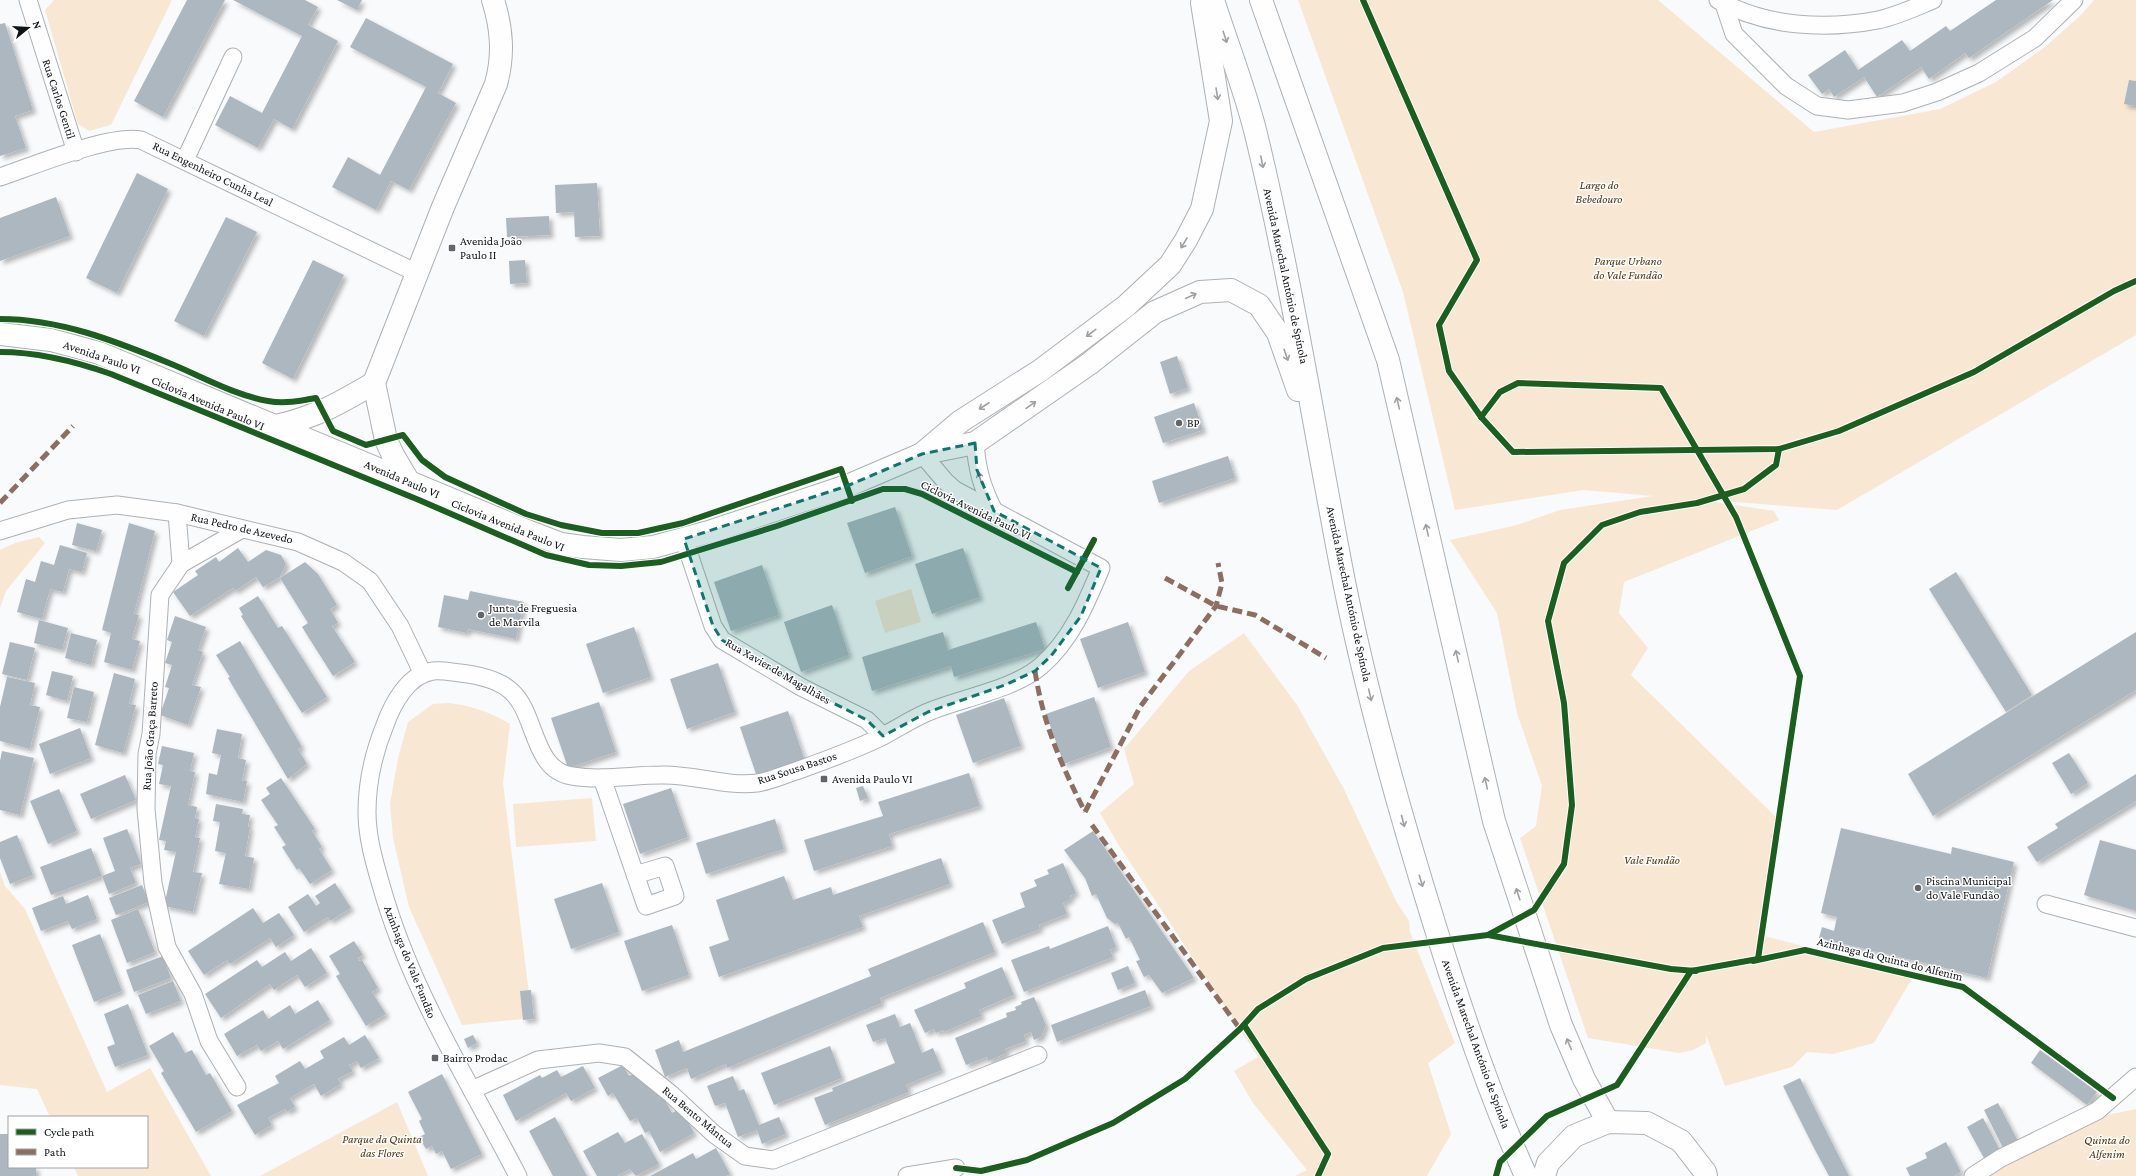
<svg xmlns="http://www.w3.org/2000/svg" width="2136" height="1176" font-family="'Crimson Pro',serif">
<defs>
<filter id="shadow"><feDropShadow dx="3.5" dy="3.5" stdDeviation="2" flood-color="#0004"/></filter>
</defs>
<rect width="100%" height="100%" fill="#f8fafc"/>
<g fill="#f8e8d3">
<polygon points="54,0 172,0 111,125 89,131 78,124 45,10"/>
<polygon points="1298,0 1658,0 1814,132 1940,109 1996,82 2045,47 2081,15 2094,0 2136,0 2136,335 1837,510 1696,499 1774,511 1779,520 1624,582 1619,613 1648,648 1631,675 1779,820 1757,934 1914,975 1874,1043 1833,1054 1807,1052 1792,1067 1725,1086 1706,1035 1706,1043 1693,1050 1679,1053 1588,1038 1520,838 1536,826 1542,786 1517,713 1497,613 1450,540 1517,525 1560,510 1653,496 1583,490 1455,510 1403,292"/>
<polygon points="39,537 45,543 6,591 0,608 0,550 15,543"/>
<polygon points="911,589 921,622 885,633 875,601"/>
<polygon points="1244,633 1297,705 1344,789 1396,901 1409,921 1410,932 1455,1043 1428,1063 1451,1134 1427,1176 1295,1176 1307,1170 1253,1103 1234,1071 1258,1057 1118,844 1100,813 1134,784 1124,749 1189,671"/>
<path d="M449 703C472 706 490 712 510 724L503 783 532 1018 462 1025 409 907 393 838 390 804 398 758 408 722 433 704Z"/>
<polygon points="592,798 596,841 516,847 513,804"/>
<polygon points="0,872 5,886 25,909 107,1092 150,1068 211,1176 78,1176 74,1167 147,1167 147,1117 50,1117 37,1089 0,1085"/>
<polygon points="397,1102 428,1176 260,1176"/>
<polygon points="2136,1109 2136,1176 1988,1176 2022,1156 2102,1116"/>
</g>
<g fill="#adb7bf" filter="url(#shadow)">
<polygon points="187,0 225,0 163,117 134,101"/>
<polygon points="233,0 305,0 318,7 308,25 338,41 292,129 274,119 258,148 215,125 230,96 262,113 302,36"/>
<polygon points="337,0 362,0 357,10"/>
<polygon points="1996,0 2053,0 1969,58 1965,53 1929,79 1921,67 1877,97 1864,77 1834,97 1829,89 1822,94 1808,75 1845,50 1858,70 1902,40 1910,51 1946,26 1950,31"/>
<polygon points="366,18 453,64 438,93 456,103 409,190 391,181 376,210 332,187 348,157 380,175 426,87 350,47"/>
<polygon points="5,23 33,110 15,116 26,148 0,156 0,24"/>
<polygon points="2129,80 2136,81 2136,106 2124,104"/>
<polygon points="137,173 168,189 117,293 86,278"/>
<polygon points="597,183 600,236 575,237 574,212 556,213 555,185"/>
<polygon points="56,197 70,236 0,261 0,218"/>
<polygon points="549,216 550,235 507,237 506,218"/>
<polygon points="226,217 257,232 204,336 174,321"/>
<polygon points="313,260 344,275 293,379 262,363"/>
<polygon points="525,260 527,283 510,284 509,261"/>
<polygon points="1177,356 1188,388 1170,394 1160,362"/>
<polygon points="1194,403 1203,430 1163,443 1154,417"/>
<polygon points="1228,456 1235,478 1159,503 1152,481"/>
<polygon points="895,507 912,556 865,573 847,523"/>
<polygon points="77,523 102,530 96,551 72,545"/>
<polygon points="129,523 155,531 134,614 139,615 132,639 140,641 132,670 104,662 111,633 102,630"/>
<polygon points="60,545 87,553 82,572 69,569 63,592 50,589 42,619 17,612 26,579 35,582 41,561 54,565"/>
<polygon points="238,548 248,562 266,550 281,555 286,564 280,577 263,587 256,577 235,591 233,588 190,616 173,592 198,575 195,571 216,557 219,562"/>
<polygon points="963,548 980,597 932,614 915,564"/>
<polygon points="305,562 318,574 337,605 330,609 338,623 332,626 355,662 333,676 302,627 308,623 280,578"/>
<polygon points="762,565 779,615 731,631 714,582"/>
<polygon points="1956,572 2032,695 2006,712 1929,589"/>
<polygon points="470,591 524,602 516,639 468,629 467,633 438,627 444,595 468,600"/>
<polygon points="258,596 278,628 282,626 327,697 302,713 241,616 243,615 239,608"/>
<polygon points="832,605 849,655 801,672 784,622"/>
<polygon points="175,616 206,627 198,650 203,652 192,685 201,687 188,725 160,715 169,688 165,687 172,665 165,663 172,642 167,640"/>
<polygon points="39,620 68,628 62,650 34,643"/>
<polygon points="1036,622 1045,649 954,677 951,666 872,691 862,657 943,632 948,650"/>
<polygon points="1128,622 1145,672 1098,688 1080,639"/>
<polygon points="634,627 651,677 603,693 586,644"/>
<polygon points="2136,632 2136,690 1933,816 1908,774"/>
<polygon points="71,633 97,640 91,665 65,658"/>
<polygon points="240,641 302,747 298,749 307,764 288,779 228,678 230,677 216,655"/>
<polygon points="10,642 35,648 27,680 2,674"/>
<polygon points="718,663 735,712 687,729 670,679"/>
<polygon points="52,671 73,676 67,701 46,695"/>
<polygon points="114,673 135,679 129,704 136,705 123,753 95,745"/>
<polygon points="7,677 35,683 30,705 40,707 30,749 0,741 0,707"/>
<polygon points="74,687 94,692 87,722 67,718"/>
<polygon points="1094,697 1111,747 1064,764 1046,714"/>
<polygon points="1004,698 1021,746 973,763 956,715"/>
<polygon points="599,702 616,752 568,768 551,718"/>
<polygon points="788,711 805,761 757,777 740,727"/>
<polygon points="80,728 91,758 50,774 39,744"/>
<polygon points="217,729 242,734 238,758 246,760 242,781 247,781 243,802 206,794 209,773 217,775 221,755 212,753"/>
<polygon points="162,746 194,753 190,771 195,772 188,805 197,807 195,818 199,819 195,837 200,838 193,872 202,873 193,912 164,906 176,852 164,850 166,841 159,840 171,786 159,784 163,765 158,764"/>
<polygon points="2,751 34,758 20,815 0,810 0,761"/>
<polygon points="2069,753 2088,783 2071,794 2052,763"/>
<polygon points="969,773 980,806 889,834 892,846 814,871 804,840 883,816 878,802"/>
<polygon points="2136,774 2136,801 2037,862 2027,847 2058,828 2055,824"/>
<polygon points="125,775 136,800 91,819 80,794"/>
<polygon points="281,778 315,829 312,831 322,847 319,849 332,870 310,884 299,868 297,870 282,847 286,845 274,827 278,825 261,800 270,794 266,788"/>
<polygon points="863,786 868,798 860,801 856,788"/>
<polygon points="671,788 688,837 640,854 623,804"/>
<polygon points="59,789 77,831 48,844 30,801"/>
<polygon points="216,804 243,809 242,814 250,815 248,827 250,827 245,856 254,858 249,889 219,884 226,853 215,851 220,822 213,821"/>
<polygon points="775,819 784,849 706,874 696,843"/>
<polygon points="1841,828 1951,854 1952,847 2014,862 1987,978 1819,938 1822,927 1834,931 1837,917 1821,913"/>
<polygon points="127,829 141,864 130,868 136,883 109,894 102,876 115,871 103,838"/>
<polygon points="1093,831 1194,978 1162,993 1149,975 1144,977 1136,961 1140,960 1129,937 1126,939 1118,923 1115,924 1107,918 1096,894 1092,896 1085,878 1064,850"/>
<polygon points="17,835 33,875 10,884 0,858 0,842"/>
<polygon points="2100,840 2136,850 2136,911 2084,895"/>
<polygon points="91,848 102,876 51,895 40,867"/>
<polygon points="941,858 950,884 859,916 863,927 719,977 709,947 729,940 716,900 784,876 793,900 831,887 833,895"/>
<polygon points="1063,863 1076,893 1070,896 1071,899 1063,903 1067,914 1039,925 1040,929 1002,944 992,920 1025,907 1020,893 1037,886 1034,880 1049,874 1047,870"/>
<polygon points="335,883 351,908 330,921 328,917 304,932 288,907 308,894 316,906 320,903 315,896"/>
<polygon points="602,883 619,932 571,949 554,899"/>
<polygon points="142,885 149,902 116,915 109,898"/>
<polygon points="88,895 97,919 72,929 68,921 41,931 32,908 63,896 66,904"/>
<polygon points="253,908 263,923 279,913 294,935 276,947 270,938 230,964 227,960 204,975 188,951"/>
<polygon points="138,909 155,952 127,963 111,920"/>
<polygon points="983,922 995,952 880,998 882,1003 727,1068 726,1064 691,1079 687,1068 665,1077 655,1050 679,1040 683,1052 871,976 868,969"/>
<polygon points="672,925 689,975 642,991 624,941"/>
<polygon points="1108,926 1116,947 1110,950 1113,957 1024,992 1011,960 1049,946 1050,949"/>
<polygon points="100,934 122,991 94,1002 72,945"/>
<polygon points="354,941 363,955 358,958 359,961 362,960 378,988 372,992 386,1014 366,1026 336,976 340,974 329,956"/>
<polygon points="311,948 327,973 305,987 297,975 274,990 270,984 221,1018 205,994 257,960 262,967 285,952 291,961"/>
<polygon points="163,956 171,978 134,992 126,970"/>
<polygon points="1128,966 1135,983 1118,990 1111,973"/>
<polygon points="1002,967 1014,995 979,1010 982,1016 944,1032 943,1030 936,1033 934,1029 925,1033 914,1010 966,988 964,983"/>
<polygon points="173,981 181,1001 146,1014 138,995"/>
<polygon points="531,990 534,1019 523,1020 520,991"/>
<polygon points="1145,990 1151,1006 1057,1042 1051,1025"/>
<polygon points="1034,997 1046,1025 1041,1037 1034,1040 1031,1032 1024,1035 1026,1041 1005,1049 1007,1053 988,1061 987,1057 966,1065 955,1038 1007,1017 1006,1013 1016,1010 1015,1007 1022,1004 1021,1002"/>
<polygon points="318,1000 330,1020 283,1049 278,1041 261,1051 257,1045 237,1056 224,1034 263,1010 268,1019 290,1005 295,1014"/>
<polygon points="128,1004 148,1055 115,1067 107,1047 115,1044 104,1014"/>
<polygon points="895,1014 900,1027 910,1023 922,1053 933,1048 942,1070 906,1085 909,1092 825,1125 814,1098 833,1091 832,1088 895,1063 885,1038 873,1042 866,1025"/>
<polygon points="173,1032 185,1053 192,1050 206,1075 210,1073 232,1111 196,1132 161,1073 164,1071 149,1046"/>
<polygon points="365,1035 379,1058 361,1068 357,1061 349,1065 353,1071 338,1079 341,1084 321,1096 314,1084 290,1098 295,1107 287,1112 285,1109 268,1118 272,1125 255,1135 237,1105 279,1083 275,1076 300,1061 305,1069 324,1058 320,1051 344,1037 349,1045"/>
<polygon points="473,1035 477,1043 468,1048 464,1039"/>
<polygon points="830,1046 842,1078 774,1105 761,1073"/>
<polygon points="2040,1050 2097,1092 2087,1105 2031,1063"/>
<polygon points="623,1065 629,1076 638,1071 645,1084 650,1081 660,1098 663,1096 672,1113 681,1108 694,1133 660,1152 649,1131 645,1133 637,1118 630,1121 613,1093 608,1096 598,1078"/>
<polygon points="583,1066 595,1088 571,1101 566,1093 516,1121 503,1095 540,1075 542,1078 557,1070 561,1077"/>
<polygon points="442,1074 482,1154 451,1169 442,1151 436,1154 432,1146 426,1149 419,1137 425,1134 419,1121 422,1119 408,1092"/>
<polygon points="733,1076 739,1091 744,1089 759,1125 779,1117 786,1134 762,1144 757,1130 738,1137 725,1103 715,1106 707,1086"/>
<polygon points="1800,1078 1813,1105 1849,1176 1829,1176 1814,1148 1783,1086"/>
<polygon points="1998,1103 2019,1143 2004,1150 1984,1110"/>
<polygon points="555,1117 587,1176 553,1176 529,1131"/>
<polygon points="1983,1118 2001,1152 1985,1160 1967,1127"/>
<polygon points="618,1132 625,1143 642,1134 659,1164 636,1176 630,1169 617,1176 597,1176 583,1151"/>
<polygon points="0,1134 9,1134 9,1167 36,1167 36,1176 0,1176"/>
<polygon points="1946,1142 1961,1172 1954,1176 1910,1176 1906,1168 1927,1158 1925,1153"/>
<polygon points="716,1148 730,1174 726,1176 650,1176 693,1153 696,1159"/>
</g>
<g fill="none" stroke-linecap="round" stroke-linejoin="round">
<defs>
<g id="minor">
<polyline points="28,0 76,152"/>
<path d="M1718 0C1765 27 1826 30 1878 20 1897 16 1916 7 1933 0"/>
<polyline points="1724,4 1734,34 1786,86 1817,106 1848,110 1903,103 1937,92 1979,73 2035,38 2074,0"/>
<polyline points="185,160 233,57"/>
<path d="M0 177C33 166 110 134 141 140L417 273"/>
<path d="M975 443C977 470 982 487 994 511"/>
<polyline points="177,513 181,564"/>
<polyline points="0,531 68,510 117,505 177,513 298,542 343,562 370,581 400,626 423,674"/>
<polyline points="684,539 713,626 722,640 801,687 867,720 883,736"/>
<polyline points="602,778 646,906 675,896 665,866 635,875"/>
<polyline points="2046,904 2136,928"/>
<polyline points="237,1087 209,1041 193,994 167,947 153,883 146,809 147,754 151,734 160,595 181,564 242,529"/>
<polyline points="472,1090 538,1060 599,1053 625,1057 671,1094 714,1134 745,1156 773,1160 1038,1055"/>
<path d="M518 1176C468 1079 411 992 381 885 374 861 367 837 367 812 367 782 374 752 385 725 392 705 408 674 433 671 442 670 451 672 460 673 478 675 498 679 511 691 537 714 532 770 572 776 602 781 632 775 661 775 694 774 725 787 757 783 770 781 783 775 796 771 824 761 852 751 879 738 897 729 914 717 933 710 966 697 1014 689 1041 666 1071 640 1086 604 1101 568L955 490 945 481 922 454"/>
<polyline points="907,1176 956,1168"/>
<polyline points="1973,1176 2001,1158 2097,1111 2136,1077"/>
</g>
<g id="secondary">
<polyline points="0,334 51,340 99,353 527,531 561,544 583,547 621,550 653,547 712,531 847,486 922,454"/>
<path d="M276 426C316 417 340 403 374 383"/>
<path d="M409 482 393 455 386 440 374 383 443 207 496 84C504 55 502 29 493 0"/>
</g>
<g id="trunk">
<path d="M1213 0C1227 44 1245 89 1256 134 1290 275 1313 419 1340 561 1363 683 1397 804 1434 923 1461 1009 1489 1094 1526 1176"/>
<polyline points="1261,0 1388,360 1494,821 1561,1025 1584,1079 1608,1122"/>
<polyline points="925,453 975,443 1089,364 1155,312 1200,292 1231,290 1259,305 1278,333 1298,390"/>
<polyline points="922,454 961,421 1041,370 1126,306 1170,265 1186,240 1202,209 1221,121 1202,3"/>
<polyline points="1544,1176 1548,1163 1574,1136 1608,1122 1647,1123 1681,1141 1705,1172 1706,1176"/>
</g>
</defs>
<use href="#minor" stroke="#adb1b4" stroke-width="19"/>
<use href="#secondary" stroke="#adb1b4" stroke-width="24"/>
<use href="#trunk" stroke="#adb1b4" stroke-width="24"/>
<use href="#minor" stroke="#fefeff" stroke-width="17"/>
<use href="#secondary" stroke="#fefeff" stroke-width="22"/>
<use href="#trunk" stroke="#fefeff" stroke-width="22"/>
<g stroke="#8d6e63" stroke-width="5" stroke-dasharray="10 5" stroke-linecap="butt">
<polyline points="0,503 73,426"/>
<polyline points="1165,578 1216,606 1255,615 1326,658"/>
<path d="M1035 671C1043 724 1061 764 1085 812"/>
<polyline points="1085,812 1140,707 1216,606 1222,583 1218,563"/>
<polyline points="1092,825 1240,1029"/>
</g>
<defs>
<g id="cycleway">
<polyline points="1363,0 1477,260 1439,325 1449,371 1481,417 1513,452 1779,449 1839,431 1974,372 2114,291 2136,281"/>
<path d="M0 319C60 319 115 341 169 363 201 376 234 395 268 401 284 404 300 401 316 398L333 431 366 445 403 435 422 460 445 477 526 514 561 525 602 533H638L683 523 841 469 852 501"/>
<path d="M0 352C38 352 74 361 111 374L419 500 546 555 589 565 621 566 661 562 777 526 883 489H905L922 494 1077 572"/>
<polyline points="1481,417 1500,392 1518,383 1661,388 1736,517 1800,676 1758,959 1691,971 1617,1085 1547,1116 1500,1162 1496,1176"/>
<polyline points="1068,588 1094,540"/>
<polyline points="1488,935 1671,969 1696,971"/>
<polyline points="1753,961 1805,950 1963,987 2113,1098"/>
<polyline points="1244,1025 1328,1154 1318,1176"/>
<polyline points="956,1168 981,1171 1027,1160 1113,1123 1185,1079 1240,1029 1258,1009 1306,979 1383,948 1488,935 1534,910 1564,864 1572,805 1564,703 1548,621 1564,563 1602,525 1640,512 1697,503 1744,489 1776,465 1779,449"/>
</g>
</defs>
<use href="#cycleway" stroke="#fff" stroke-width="8"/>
<use href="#cycleway" stroke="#1b5e20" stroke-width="6"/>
</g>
<defs><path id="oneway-shaft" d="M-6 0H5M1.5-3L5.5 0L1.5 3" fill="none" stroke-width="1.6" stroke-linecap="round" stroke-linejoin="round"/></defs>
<g stroke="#9ea0a3">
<use href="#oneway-shaft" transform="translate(1225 37) rotate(72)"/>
<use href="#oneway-shaft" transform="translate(1217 94) rotate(81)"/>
<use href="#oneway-shaft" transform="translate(1262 162) rotate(78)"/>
<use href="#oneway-shaft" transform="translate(1184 243) rotate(121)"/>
<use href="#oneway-shaft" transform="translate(1191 296) rotate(-25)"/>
<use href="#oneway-shaft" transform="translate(1091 333) rotate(143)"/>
<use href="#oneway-shaft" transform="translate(1286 355) rotate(71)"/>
<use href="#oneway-shaft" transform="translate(1398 403) rotate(-103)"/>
<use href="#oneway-shaft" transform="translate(1031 405) rotate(-35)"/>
<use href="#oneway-shaft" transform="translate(984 406) rotate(147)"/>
<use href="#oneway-shaft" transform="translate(980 478) rotate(-107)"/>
<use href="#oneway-shaft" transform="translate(1427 530) rotate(-103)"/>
<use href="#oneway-shaft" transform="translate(1457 656) rotate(-103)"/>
<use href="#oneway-shaft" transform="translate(1370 695) rotate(77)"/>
<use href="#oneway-shaft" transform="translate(1486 783) rotate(-103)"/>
<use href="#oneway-shaft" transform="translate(1403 821) rotate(75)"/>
<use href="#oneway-shaft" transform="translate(1421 881) rotate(73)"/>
<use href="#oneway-shaft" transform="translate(1518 894) rotate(-108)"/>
<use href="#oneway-shaft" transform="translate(1569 1044) rotate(-113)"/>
</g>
<path fill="#0f766e" fill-opacity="0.2" stroke="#0f766e" stroke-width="3" stroke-dasharray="8 5" stroke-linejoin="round" d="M975 443 977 470 994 511 1101 568 1081 616 1051 656 1035 671 1005 685 928 712 883 736 867 720 801 687 722 640 713 626 684 539 847 486 922 454Z"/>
<g fill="#616468" stroke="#fff" stroke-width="1.5">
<rect x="448" y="244" width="8" height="8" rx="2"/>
<circle cx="1179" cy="423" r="4"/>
<circle cx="481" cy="615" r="4"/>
<rect x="820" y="775" width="8" height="8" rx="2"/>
<circle cx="1918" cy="888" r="4"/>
<rect x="431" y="1054" width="8" height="8" rx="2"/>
</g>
<g text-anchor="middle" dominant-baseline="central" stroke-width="3" stroke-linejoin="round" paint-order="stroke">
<g font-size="12" fill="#0f1418" stroke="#fff">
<text transform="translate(59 99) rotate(72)">Rua Carlos Gentil</text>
<text transform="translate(213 174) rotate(26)">Rua Engenheiro Cunha Leal</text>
<text transform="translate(1286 276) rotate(78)">Avenida Marechal António de Spínola</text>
<text transform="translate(102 357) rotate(19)">Avenida Paulo VI</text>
<text transform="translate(208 403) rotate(23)">Ciclovia Avenida Paulo VI</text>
<text transform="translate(402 479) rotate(23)">Avenida Paulo VI</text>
<text transform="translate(976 510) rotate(26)">Ciclovia Avenida Paulo VI</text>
<text transform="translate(508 525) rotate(22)">Ciclovia Avenida Paulo VI</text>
<text transform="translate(242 528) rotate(13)">Rua Pedro de Azevedo</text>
<text transform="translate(1349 594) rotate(78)">Avenida Marechal António de Spínola</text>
<text transform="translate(778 671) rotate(30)">Rua Xavier de Magalhães</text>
<text transform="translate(150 736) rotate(-86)">Rua João Graça Barreto</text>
<text transform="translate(797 768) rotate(-18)">Rua Sousa Bastos</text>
<text transform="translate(1890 959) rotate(14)">Azinhaga da Quinta do Alfenim</text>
<text transform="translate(410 962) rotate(68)">Azinhaga do Vale Fundão</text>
<text transform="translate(1476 1044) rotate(70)">Avenida Marechal António de Spínola</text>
<text transform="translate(698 1117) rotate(40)">Rua Bento Mântua</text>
</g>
<g font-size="12" font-style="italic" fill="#4f350f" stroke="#fff">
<text x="1599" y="185">Largo do<tspan x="1599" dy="14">Bebedouro</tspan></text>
<text x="1628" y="261">Parque Urbano<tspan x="1628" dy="14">do Vale Fundão</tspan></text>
<text x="1652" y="860">Vale Fundão</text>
<text x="382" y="1139">Parque da Quinta<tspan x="382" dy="14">das Flores</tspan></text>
<text x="2107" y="1140">Quinta do<tspan x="2107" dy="14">Alfenim</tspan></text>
</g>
<g font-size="12" fill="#0f1418" stroke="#fff" text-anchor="start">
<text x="460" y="241">Avenida João<tspan x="460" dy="14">Paulo II</tspan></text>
<text x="1187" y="423">BP</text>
<text x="489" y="608">Junta de Freguesia<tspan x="489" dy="14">de Marvila</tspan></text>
<text x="832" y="779">Avenida Paulo VI</text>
<text x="1926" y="881">Piscina Municipal<tspan x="1926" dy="14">do Vale Fundão</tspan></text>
<text x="443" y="1058">Bairro Prodac</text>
</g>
</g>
<rect x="8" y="1116" width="140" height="52" fill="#ffffff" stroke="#9fa1a3"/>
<rect x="16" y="1129" width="20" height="6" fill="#1b5e20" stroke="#9fa1a3"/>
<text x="44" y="1136" font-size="12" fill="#0f1418">Cycle path</text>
<rect x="16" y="1149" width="20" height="6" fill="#8d6e63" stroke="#9fa1a3"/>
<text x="44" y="1156" font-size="12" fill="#0f1418">Path</text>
<g transform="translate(28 28) rotate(72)" stroke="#ffffff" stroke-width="3" paint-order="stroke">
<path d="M0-3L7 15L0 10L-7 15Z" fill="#0f1418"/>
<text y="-6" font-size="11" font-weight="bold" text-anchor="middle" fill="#0f1418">N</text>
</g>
</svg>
